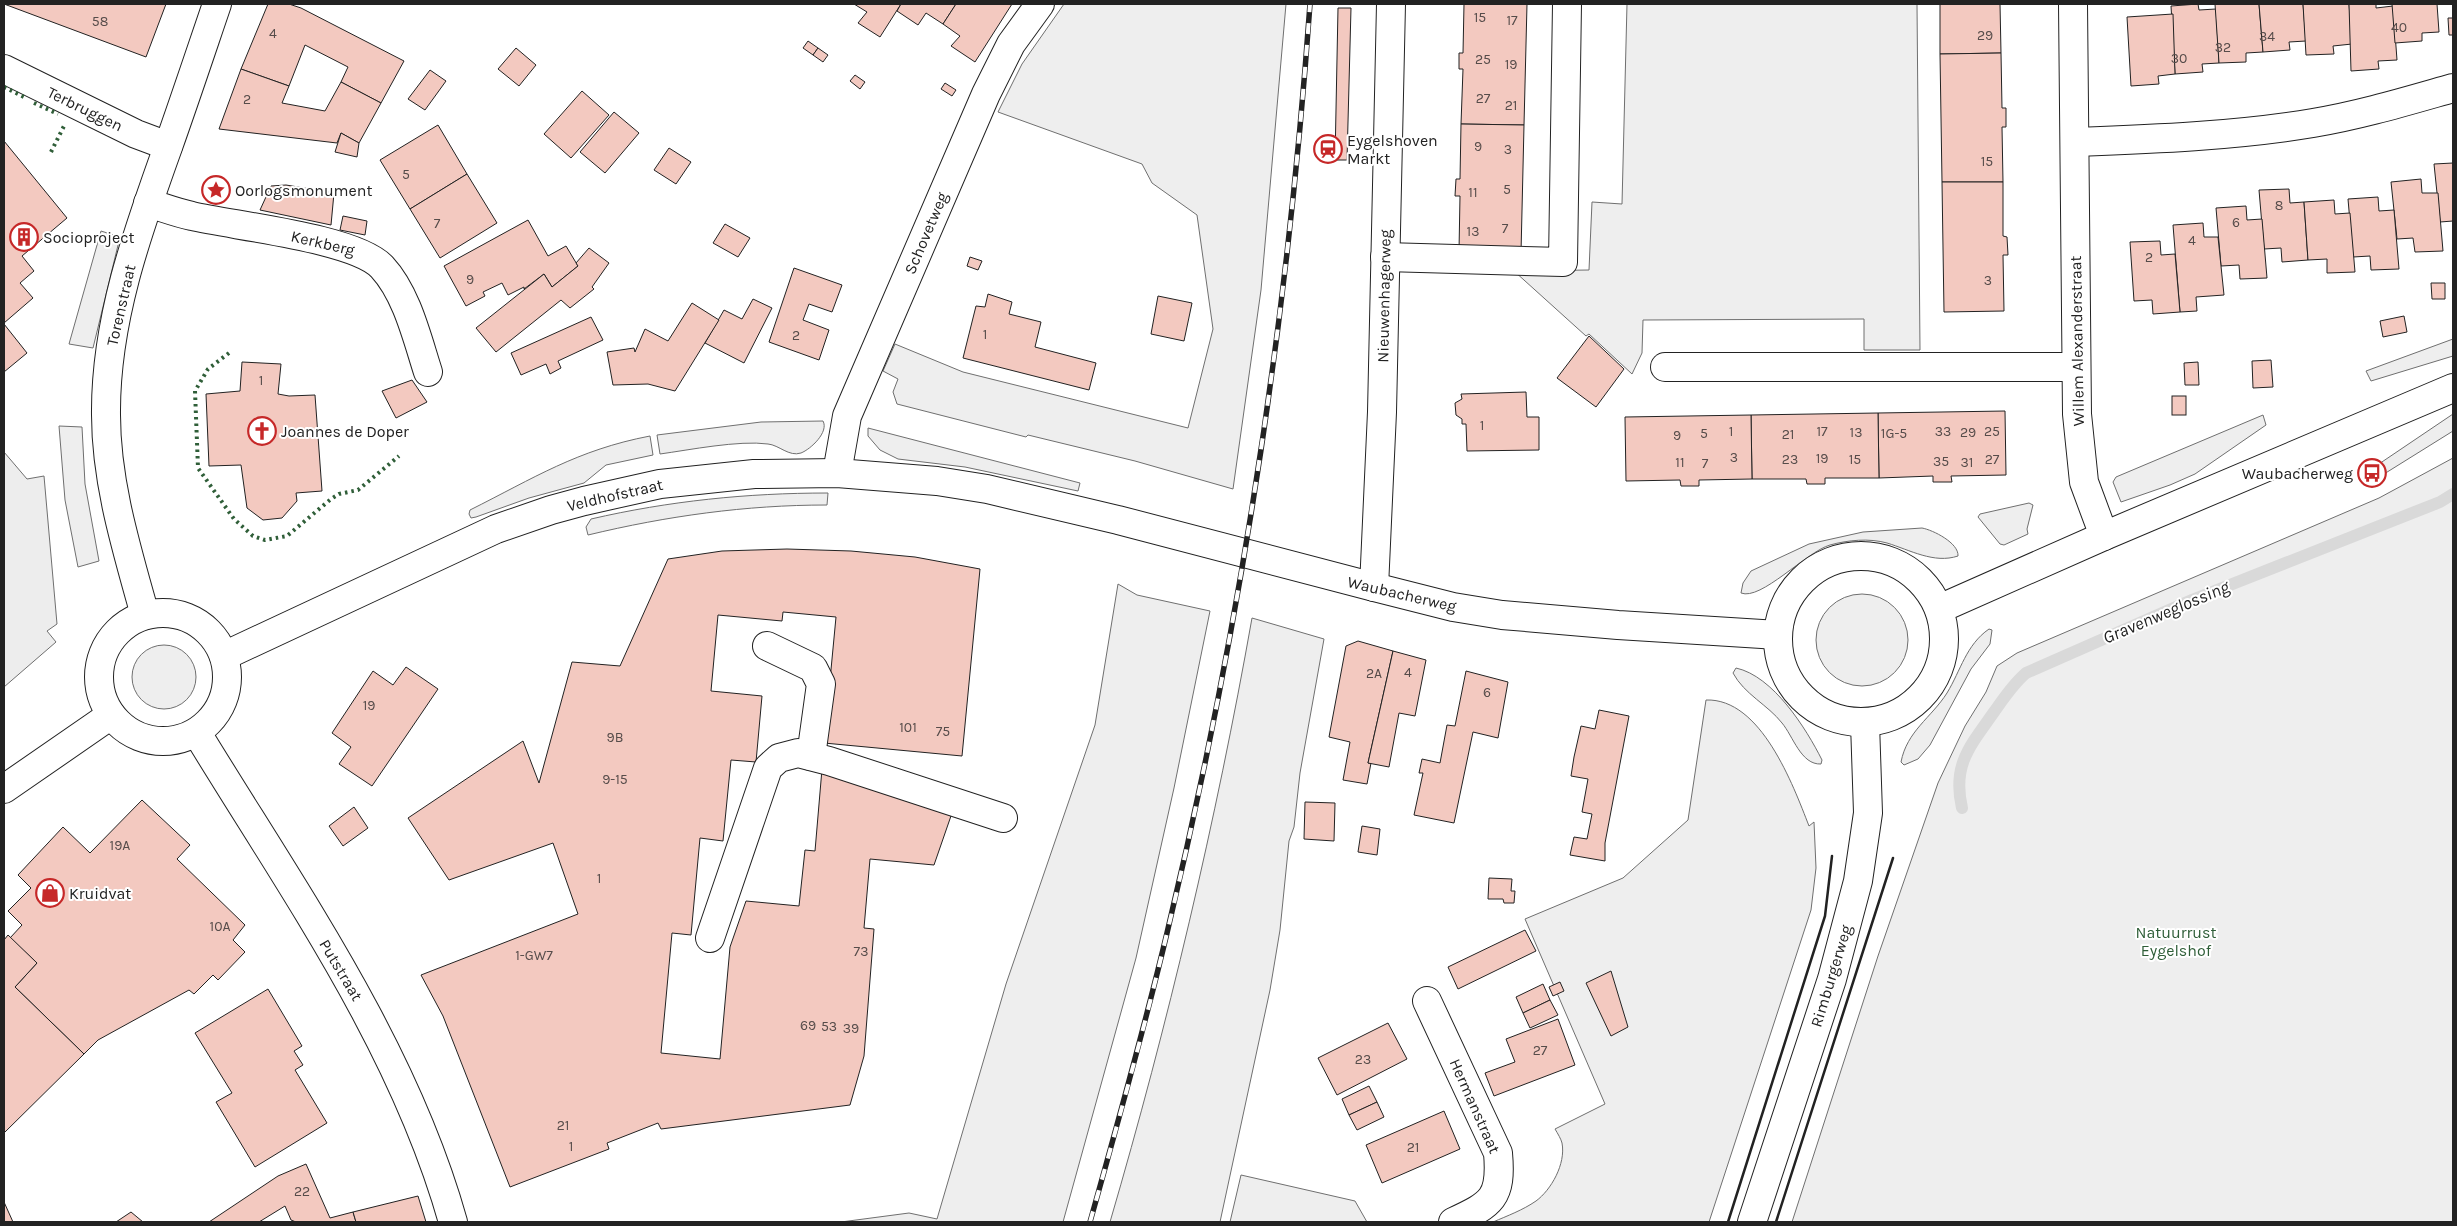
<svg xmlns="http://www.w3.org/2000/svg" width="2457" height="1226" font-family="Karla,sans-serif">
<rect width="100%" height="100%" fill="#fff"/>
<g fill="#eee" stroke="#6f6f6f">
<polygon points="1064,4 1286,4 1261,290 1233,489 1135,461 1028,435 1026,437 897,404 893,392 898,379 883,371 895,344 963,372 1188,428 1213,329 1197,215 1152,183 1142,164 998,112 1022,64"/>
<polygon points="1627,4 1917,4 1920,350 1864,350 1864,319 1643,320 1642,353 1632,374 1589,334 1586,336 1514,271 1589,270 1592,202 1622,204"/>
<polygon points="101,231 120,237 93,348 69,344"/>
<polygon points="2453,339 2453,356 2371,381 2366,371"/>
<polygon points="2453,414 2453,431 2384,474 2374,478 2370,470"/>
<polygon points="2263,415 2266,425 2195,474 2170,485 2121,502 2113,482 2116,477"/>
<path d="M823 421C829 432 811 449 801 453 789 457 779 445 768 444 739 440 689 450 660 454L657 435 761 422Z"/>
<polygon points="59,426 82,427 85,484 99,561 78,567 65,500"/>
<polygon points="868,428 1080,483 1078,491 965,467 898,459 880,450 868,436"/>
<path d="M650 436 653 455 606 465 584 483 529 498 476 517 471 518 469 514 470 510C534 478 577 450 650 436Z"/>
<polygon points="2453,458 2453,1222 1792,1222 1878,956 1938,783 1965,726 1986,692 1997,666 2017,653 2379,498"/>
<path d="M828 493 827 505C746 505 667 516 588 535L586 527 591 519C669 501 747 493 828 493Z"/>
<polygon points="2029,503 2033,505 2027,529 2028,534 2004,545 2000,544 1978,517 1980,514"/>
<path d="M1922 528C1933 530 1959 543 1958 556 1934 564 1910 550 1887 543 1869 538 1848 540 1830 545 1806 552 1761 601 1741 593L1743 583 1751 571 1809 544 1863 532Z"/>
<polygon points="1118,584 1137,595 1210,611 1174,788 1136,958 1063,1222 841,1222 909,1213 937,1219 1006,984 1095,725"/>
<circle cx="1862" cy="640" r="46"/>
<path d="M1252 618 1324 639 1300 773 1294 827 1289 841 1280 930 1270 990 1220 1222H1110C1168 1024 1216 821 1252 618Z"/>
<path d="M1989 629 1992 630 1990 644 1971 669 1930 745 1918 759 1904 765 1901 762C1907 731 1931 718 1947 693 1961 670 1966 645 1989 629Z"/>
<circle cx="164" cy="677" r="32"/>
<path d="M1736 668C1773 676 1806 728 1822 760L1821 764C1801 765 1793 736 1782 723 1768 705 1744 694 1733 673Z"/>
<path d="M1706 700C1761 698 1793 785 1809 826L1814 822 1816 868 1811 910 1709 1222H1493C1507 1216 1523 1210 1536 1201 1551 1190 1566 1164 1562 1143 1561 1139 1558 1134 1555 1129L1605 1104 1525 919 1623 878 1688 820Z"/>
<polygon points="1241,1175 1355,1201 1367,1222 1230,1222"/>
</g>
<polygon fill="#ededed" stroke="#6f6f6f" points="4,452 27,479 44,476 57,624 47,631 56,642 4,687"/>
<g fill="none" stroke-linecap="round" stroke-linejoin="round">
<path stroke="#d9d9d9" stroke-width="12" d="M1962 808C1952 765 1970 746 1994 712 2004 698 2013 684 2026 673L2192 600 2440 502 2453 494"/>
</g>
<g fill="#f3c9c0" stroke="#222">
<polygon points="4,4 166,4 146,57"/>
<polygon points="268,4 289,4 301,8 404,61 381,103 341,82 348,67 305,45 289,86 241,69"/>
<polygon points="854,4 901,4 880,37 858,23 867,12"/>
<polygon points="901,4 956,4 943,24 926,13 918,25 897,11"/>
<polygon points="956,4 1012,4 975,62 951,46 960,36 943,24"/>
<polygon points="1464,4 1527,4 1524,125 1461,124 1463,69 1459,69 1459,53 1463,53"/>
<polygon points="1940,4 2000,4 2001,53 1940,54"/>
<polygon points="2198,4 2199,10 2216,9 2219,63 2202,64 2203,72 2175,74 2171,6"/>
<polygon points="2215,4 2259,4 2263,52 2246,53 2246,62 2219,63"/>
<polygon points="2259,4 2303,4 2306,41 2289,42 2290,50 2263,52"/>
<polygon points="2303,4 2349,4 2352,44 2333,46 2334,54 2306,55"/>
<polygon points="2349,4 2376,4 2376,8 2393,6 2397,60 2378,61 2379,69 2351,71"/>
<polygon points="2392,4 2437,4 2439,32 2422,33 2422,41 2395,43"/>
<polygon points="1338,8 1351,8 1347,160 1335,160"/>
<polygon points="2173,14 2175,74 2158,76 2159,84 2131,86 2127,17"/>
<polygon points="2448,18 2453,18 2453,35 2449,35"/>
<polygon points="808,41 818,48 813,55 803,48"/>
<polygon points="516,48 536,65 519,86 498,69"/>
<polygon points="818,48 828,55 823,62 813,55"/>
<polygon points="2001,53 2002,108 2006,108 2006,127 2002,127 2003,182 1942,182 1940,54"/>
<polygon points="241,69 289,86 282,103 325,111 341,82 381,103 359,143 341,133 337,143 219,129"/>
<polygon points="430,70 446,81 425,110 408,99"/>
<polygon points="855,75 865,82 860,89 850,81"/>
<polygon points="945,83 956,90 952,96 941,89"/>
<polygon points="582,91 609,115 571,158 544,134"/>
<polygon points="614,112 639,133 605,173 580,152"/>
<polygon points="1461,124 1524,125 1521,253 1459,251 1460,196 1455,196 1456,179 1460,179"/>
<polygon points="438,125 467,174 410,209 380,160"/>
<polygon points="341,133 359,143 357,157 335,152"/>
<polygon points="4,141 67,218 22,256 34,271 20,283 33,298 4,323"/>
<polygon points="669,148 691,162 676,184 654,170"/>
<polygon points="2453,163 2453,221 2440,222 2434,164"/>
<polygon points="467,174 497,223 440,258 410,209"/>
<polygon points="2421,179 2422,193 2438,193 2443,251 2415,252 2413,238 2397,239 2391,182"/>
<polygon points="1942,182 2003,182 2003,236 2007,237 2008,255 2003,255 2004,311 1944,312"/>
<polygon points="286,185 334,193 331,225 260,210 271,186"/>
<polygon points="2289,189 2290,203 2304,202 2308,260 2282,262 2281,248 2264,249 2259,190"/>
<polygon points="2378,197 2379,211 2394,210 2399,269 2371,270 2370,256 2353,257 2348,199"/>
<polygon points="2334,200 2335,214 2350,213 2355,272 2327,273 2327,259 2308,260 2304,202"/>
<polygon points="2246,206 2247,220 2262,219 2267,278 2240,279 2239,265 2221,266 2216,208"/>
<polygon points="343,216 367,221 365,235 340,230"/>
<polygon points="528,220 548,256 566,246 578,266 552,287 544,274 524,289 524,287 508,295 502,283 483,292 485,296 466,306 444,266"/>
<polygon points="2203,223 2204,237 2218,237 2224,295 2196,297 2197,311 2180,312 2173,225"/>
<polygon points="725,224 750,238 738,257 713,243"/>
<polygon points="2160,241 2161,255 2175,254 2180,312 2153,314 2152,300 2134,301 2130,242"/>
<polygon points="589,248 609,263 592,287 594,289 570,308 561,300 496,352 476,328 544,274 552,287 578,266 576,263"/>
<polygon points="970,257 982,261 978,270 967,266"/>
<polygon points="794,268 842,285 832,312 809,304 803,320 829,330 819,360 769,342"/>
<polygon points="2431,283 2445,283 2445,299 2432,299"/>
<polygon points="988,294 1012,302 1009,314 1041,322 1035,347 1096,363 1089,390 963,358 976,306 985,307"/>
<polygon points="1158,296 1192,303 1184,341 1151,334"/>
<polygon points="753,299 772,308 744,363 705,343 724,310 742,319"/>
<polygon points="692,303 719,320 675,391 648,384 613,385 607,352 634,348 635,352 645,329 668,341"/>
<polygon points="2404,316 2407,332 2383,337 2380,321"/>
<polygon points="591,317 603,340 558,361 561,368 550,374 546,364 521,375 511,353"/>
<polygon points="4,324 27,353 4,372"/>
<polygon points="1589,336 1624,369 1596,407 1557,378"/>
<polygon points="2271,360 2273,387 2253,388 2252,361"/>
<polygon points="242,362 281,364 278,394 289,396 315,395 322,491 296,493 297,501 282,518 263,520 247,508 241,465 209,466 206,394 240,391"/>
<polygon points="2198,362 2199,385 2185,385 2184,363"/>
<polygon points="412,380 427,402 396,418 382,391"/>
<polygon points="1526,392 1527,417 1539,417 1539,450 1467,451 1466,424 1462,424 1462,419 1456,415 1455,403 1462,399 1461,394"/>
<rect x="2172" y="396" width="14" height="19"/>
<polygon points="2005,411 2006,475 1951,476 1952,482 1933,482 1933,476 1879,478 1878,413"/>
<polygon points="1878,413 1879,478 1825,478 1825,484 1807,484 1806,479 1752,479 1751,415"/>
<polygon points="1751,415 1752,479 1699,480 1699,486 1681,486 1680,480 1626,481 1625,417"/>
<polygon points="787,549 851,551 915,557 980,569 962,756 824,743 836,617 783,612 782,621 718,615 711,691 762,696 756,762 731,760 723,841 700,838 691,935 672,933 661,1053 720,1059 730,947 746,901 799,906 805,850 815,851 822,769 952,813 934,865 870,859 864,928 874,929 864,1056 850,1105 661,1129 658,1123 607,1143 609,1149 510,1187 443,1016 421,975 578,914 553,843 449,880 408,818 523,741 539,783 572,662 620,666 668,559 722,551"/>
<polygon points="1358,641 1393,651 1368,763 1371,763 1367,784 1343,780 1350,742 1329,737 1346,646"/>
<polygon points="1393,651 1426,660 1415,716 1399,713 1389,767 1368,763"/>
<polygon points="406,667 438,689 372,786 339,764 351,747 332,733 373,671 393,685"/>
<polygon points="1466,671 1508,682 1498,738 1473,732 1454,823 1414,815 1423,773 1419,773 1422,759 1440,763 1447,725 1455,726"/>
<polygon points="1599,710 1629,716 1605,843 1605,861 1570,855 1574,837 1587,839 1592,814 1582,812 1588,779 1571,776 1574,757 1581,726 1595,729"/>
<polygon points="142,800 190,845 177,859 245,925 233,940 245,952 218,980 213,975 194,994 189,990 98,1040 84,1054 15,987 37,963 10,938 22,925 8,911 31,888 18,875 63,827 90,853"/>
<polygon points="1305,802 1335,803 1334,841 1304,839"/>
<polygon points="354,807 368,828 343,846 329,826"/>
<polygon points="1362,826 1380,829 1377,855 1358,852"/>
<polygon points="1489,878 1512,879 1511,891 1515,891 1514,903 1504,903 1503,899 1488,899"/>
<polygon points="1525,930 1536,951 1458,989 1448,967"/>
<polygon points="8,935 37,963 15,987 84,1054 4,1133 4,940"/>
<polygon points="1611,971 1628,1027 1611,1036 1586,983"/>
<polygon points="1560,982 1564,991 1553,996 1549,987"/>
<polygon points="1543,984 1550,1000 1523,1013 1516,997"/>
<polygon points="268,989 302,1046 294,1051 303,1065 295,1070 327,1123 255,1167 216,1102 232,1093 195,1033"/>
<polygon points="1550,1000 1558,1015 1530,1028 1523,1013"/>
<polygon points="1558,1019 1575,1065 1494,1096 1485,1073 1515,1062 1506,1039"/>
<polygon points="1388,1023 1407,1059 1337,1095 1318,1058"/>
<polygon points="1369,1086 1377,1102 1349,1115 1342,1099"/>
<polygon points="1377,1102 1384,1117 1357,1130 1349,1115"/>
<polygon points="1444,1111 1460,1149 1382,1183 1366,1145"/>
<polygon points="306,1164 330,1218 353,1212 356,1222 296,1222 291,1220 285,1206 259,1222 209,1222 278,1176"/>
<polygon points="418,1196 426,1222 356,1222 353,1212"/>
<polygon points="4,1202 13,1222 4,1222"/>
<polygon points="131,1212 143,1222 116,1222"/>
</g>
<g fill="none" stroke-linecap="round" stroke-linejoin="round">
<defs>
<g id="minor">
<polyline points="2073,4 2077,414 2084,482 2104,536"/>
<polyline points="4,69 136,134 168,146"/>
<path d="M2075 142C2154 139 2234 136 2313 123 2361 115 2407 101 2453 88"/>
<path d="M148 203C162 207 177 213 192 216 234 226 355 238 382 267 407 294 417 338 428 372"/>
<polyline points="1385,257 1563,262 1567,4"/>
<polyline points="1665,367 2076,367"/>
<polyline points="837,473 847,416 986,94 1011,44 1040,4"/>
<circle cx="1861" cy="639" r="83"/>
<polyline points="1374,587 1382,412 1391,4"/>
<polyline points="1939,609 2104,536 2453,388"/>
<circle cx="163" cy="677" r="64"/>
<path d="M145 615C127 550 106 483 106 415 105 322 137 233 168 147 185 99 201 51 217 4"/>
<polyline points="767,646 813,668 821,684 811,756"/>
<polyline points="224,656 496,529 551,510 584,501 660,484 754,474 837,473 937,481 987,489 1118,520 1374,587 1453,607 1502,615 1618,625 1778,635"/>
<path d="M197 733C292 889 403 1044 453 1222"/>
<polyline points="4,789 111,715"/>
<polyline points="710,938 768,768 779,758 798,753 829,761 1003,818"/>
<path d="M1427 1001 1498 1153C1502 1198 1492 1204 1453 1222"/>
<polyline points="1752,1222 1832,979 1858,881 1868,813 1865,723"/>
</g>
</defs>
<use href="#minor" stroke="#222" stroke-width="30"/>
<use href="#minor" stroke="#fff" stroke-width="28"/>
<defs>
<path id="rail" d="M1090 1222C1117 1126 1144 1030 1167 933 1240 629 1288 316 1310 4"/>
</defs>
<use href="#rail" stroke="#222" stroke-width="5.5"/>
<use href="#rail" stroke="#fff" stroke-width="4" stroke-dasharray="11" stroke-linecap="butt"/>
<g stroke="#2f5e38" stroke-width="4" stroke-dasharray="2.5 4" stroke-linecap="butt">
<polyline points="4,87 24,97"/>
<polyline points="34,103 58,114"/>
<polyline points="51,152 64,126"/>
<polyline points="229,353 208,369 195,391 198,468 234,519 253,536 265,540 287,536 331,499 339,494 358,490 399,456"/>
</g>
<g stroke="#222" stroke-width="2.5">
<polyline points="1728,1222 1825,916 1832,856"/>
<polyline points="1776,1222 1893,858"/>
</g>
</g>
<defs>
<symbol id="station-ring" viewBox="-11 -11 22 22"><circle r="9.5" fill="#fff" stroke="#c62828" stroke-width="1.5"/><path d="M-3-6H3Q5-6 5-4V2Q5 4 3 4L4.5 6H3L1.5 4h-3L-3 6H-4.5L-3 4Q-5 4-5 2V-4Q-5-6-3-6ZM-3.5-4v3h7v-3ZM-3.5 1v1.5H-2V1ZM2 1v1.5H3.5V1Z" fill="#c62828"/></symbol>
<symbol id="sight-ring" viewBox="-11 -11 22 22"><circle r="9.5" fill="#fff" stroke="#c62828" stroke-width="1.5"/><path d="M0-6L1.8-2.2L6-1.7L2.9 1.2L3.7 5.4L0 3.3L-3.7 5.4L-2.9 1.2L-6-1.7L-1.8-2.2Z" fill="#c62828"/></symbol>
<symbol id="building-ring" viewBox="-11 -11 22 22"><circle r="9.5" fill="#fff" stroke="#c62828" stroke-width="1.5"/><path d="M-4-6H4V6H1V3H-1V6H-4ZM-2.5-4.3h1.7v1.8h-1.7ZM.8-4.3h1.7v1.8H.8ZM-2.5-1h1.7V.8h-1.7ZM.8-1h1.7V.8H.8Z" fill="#c62828"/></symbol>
<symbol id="church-ring" viewBox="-11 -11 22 22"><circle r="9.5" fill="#fff" stroke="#c62828" stroke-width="1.5"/><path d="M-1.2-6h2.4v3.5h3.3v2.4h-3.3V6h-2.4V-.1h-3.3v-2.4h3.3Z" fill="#c62828"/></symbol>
<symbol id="bus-ring" viewBox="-11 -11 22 22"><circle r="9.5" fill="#fff" stroke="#c62828" stroke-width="1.5"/><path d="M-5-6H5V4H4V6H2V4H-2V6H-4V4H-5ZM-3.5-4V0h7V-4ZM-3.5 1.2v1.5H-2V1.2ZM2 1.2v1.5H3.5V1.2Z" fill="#c62828"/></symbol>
<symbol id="shop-ring" viewBox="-11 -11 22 22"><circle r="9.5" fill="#fff" stroke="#c62828" stroke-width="1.5"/><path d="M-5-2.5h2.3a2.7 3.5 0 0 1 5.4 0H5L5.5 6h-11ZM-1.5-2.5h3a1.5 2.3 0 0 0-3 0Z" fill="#c62828"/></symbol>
</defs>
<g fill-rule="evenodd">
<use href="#station-ring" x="1312" y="133" width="32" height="32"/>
<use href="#sight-ring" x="200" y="174" width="32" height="32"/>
<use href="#building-ring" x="8" y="221" width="32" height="32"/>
<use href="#church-ring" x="246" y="415" width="32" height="32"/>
<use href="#bus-ring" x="2356" y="457" width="32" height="32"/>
<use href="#shop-ring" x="34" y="877" width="32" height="32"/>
</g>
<g text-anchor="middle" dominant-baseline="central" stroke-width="4" stroke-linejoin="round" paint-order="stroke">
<g font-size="14" fill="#564c4a">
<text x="1480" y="17">15</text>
<text x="1512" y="20">17</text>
<text x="100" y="21">58</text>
<text x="2399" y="27">40</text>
<text x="273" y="33">4</text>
<text x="1985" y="35">29</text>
<text x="2267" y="36">34</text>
<text x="2223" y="47">32</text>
<text x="2179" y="58">30</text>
<text x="1483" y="59">25</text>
<text x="1511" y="64">19</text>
<text x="1483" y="98">27</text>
<text x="247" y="99">2</text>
<text x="1511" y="105">21</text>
<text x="1478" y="146">9</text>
<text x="1508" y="149">3</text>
<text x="1987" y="161">15</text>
<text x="406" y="174">5</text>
<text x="1507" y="189">5</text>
<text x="1473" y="192">11</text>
<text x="2279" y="205">8</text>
<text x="2236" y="222">6</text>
<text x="437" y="223">7</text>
<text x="1505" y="228">7</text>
<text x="1473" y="231">13</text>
<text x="2192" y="240">4</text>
<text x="2149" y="257">2</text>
<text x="470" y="279">9</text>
<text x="1988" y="280">3</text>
<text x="985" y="334">1</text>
<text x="796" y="335">2</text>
<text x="261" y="380">1</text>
<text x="1482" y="425">1</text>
<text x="1731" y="431">1</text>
<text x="1822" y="431">17</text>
<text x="1943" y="431">33</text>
<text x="1992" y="431">25</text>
<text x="1856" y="432">13</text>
<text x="1968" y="432">29</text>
<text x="1704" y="433">5</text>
<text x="1894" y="433">1G-5</text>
<text x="1788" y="434">21</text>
<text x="1677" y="435">9</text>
<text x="1734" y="457">3</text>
<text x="1822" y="458">19</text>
<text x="1790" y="459">23</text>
<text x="1855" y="459">15</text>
<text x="1992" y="459">27</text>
<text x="1941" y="461">35</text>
<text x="1680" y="462">11</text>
<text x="1967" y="462">31</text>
<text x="1705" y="463">7</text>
<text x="1408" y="672">4</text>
<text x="1374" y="673">2A</text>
<text x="1487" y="692">6</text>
<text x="369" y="705">19</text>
<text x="908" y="727">101</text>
<text x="943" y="731">75</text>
<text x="615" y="737">9B</text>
<text x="615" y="779">9-15</text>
<text x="120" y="845">19A</text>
<text x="599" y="878">1</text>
<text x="220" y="926">10A</text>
<text x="861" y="951">73</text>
<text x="534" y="955">1-GW7</text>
<text x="808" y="1025">69</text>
<text x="829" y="1026">53</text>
<text x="851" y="1028">39</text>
<text x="1540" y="1050">27</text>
<text x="1363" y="1059">23</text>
<text x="563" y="1125">21</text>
<text x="571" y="1146">1</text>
<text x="1413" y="1147">21</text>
<text x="302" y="1191">22</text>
</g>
<g font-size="16" fill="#222" stroke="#fff">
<text transform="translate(85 109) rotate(26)">Terbruggen</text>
<text transform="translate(926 233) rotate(-67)">Schovetweg</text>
<text transform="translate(323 243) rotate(13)">Kerkberg</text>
<text transform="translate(1384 296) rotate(-89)">Nieuwenhagerweg</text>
<text transform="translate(121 305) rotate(-77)">Torenstraat</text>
<text transform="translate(2077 341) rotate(-91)">Willem Alexanderstraat</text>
<text transform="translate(615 495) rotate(-13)">Veldhofstraat</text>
<text transform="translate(1402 594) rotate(13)">Waubacherweg</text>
<text transform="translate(341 970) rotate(59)">Putstraat</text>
<text transform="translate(1831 976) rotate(-73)">Rimburgerweg</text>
<text transform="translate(1475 1106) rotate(66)">Hermanstraat</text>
</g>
<g font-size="16" fill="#222" stroke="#fff" text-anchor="start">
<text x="1347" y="140">Eygelshoven<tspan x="1347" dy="18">Markt</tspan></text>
<text x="235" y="190">Oorlogsmonument</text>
<text x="43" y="237">Socioproject</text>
<text x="281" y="431">Joannes de Doper</text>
<text x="2353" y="473" text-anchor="end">Waubacherweg</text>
<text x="69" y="893">Kruidvat</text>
</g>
<g font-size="16" fill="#2f5e38" stroke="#fff">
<text x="2176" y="932">Natuurrust<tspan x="2176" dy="18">Eygelshof</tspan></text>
</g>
<g font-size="18" font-style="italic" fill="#222" stroke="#fff">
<text transform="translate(2166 612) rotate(-23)">Gravenweglossing</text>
</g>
</g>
<rect width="2457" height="1226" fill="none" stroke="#222222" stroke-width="10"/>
</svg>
